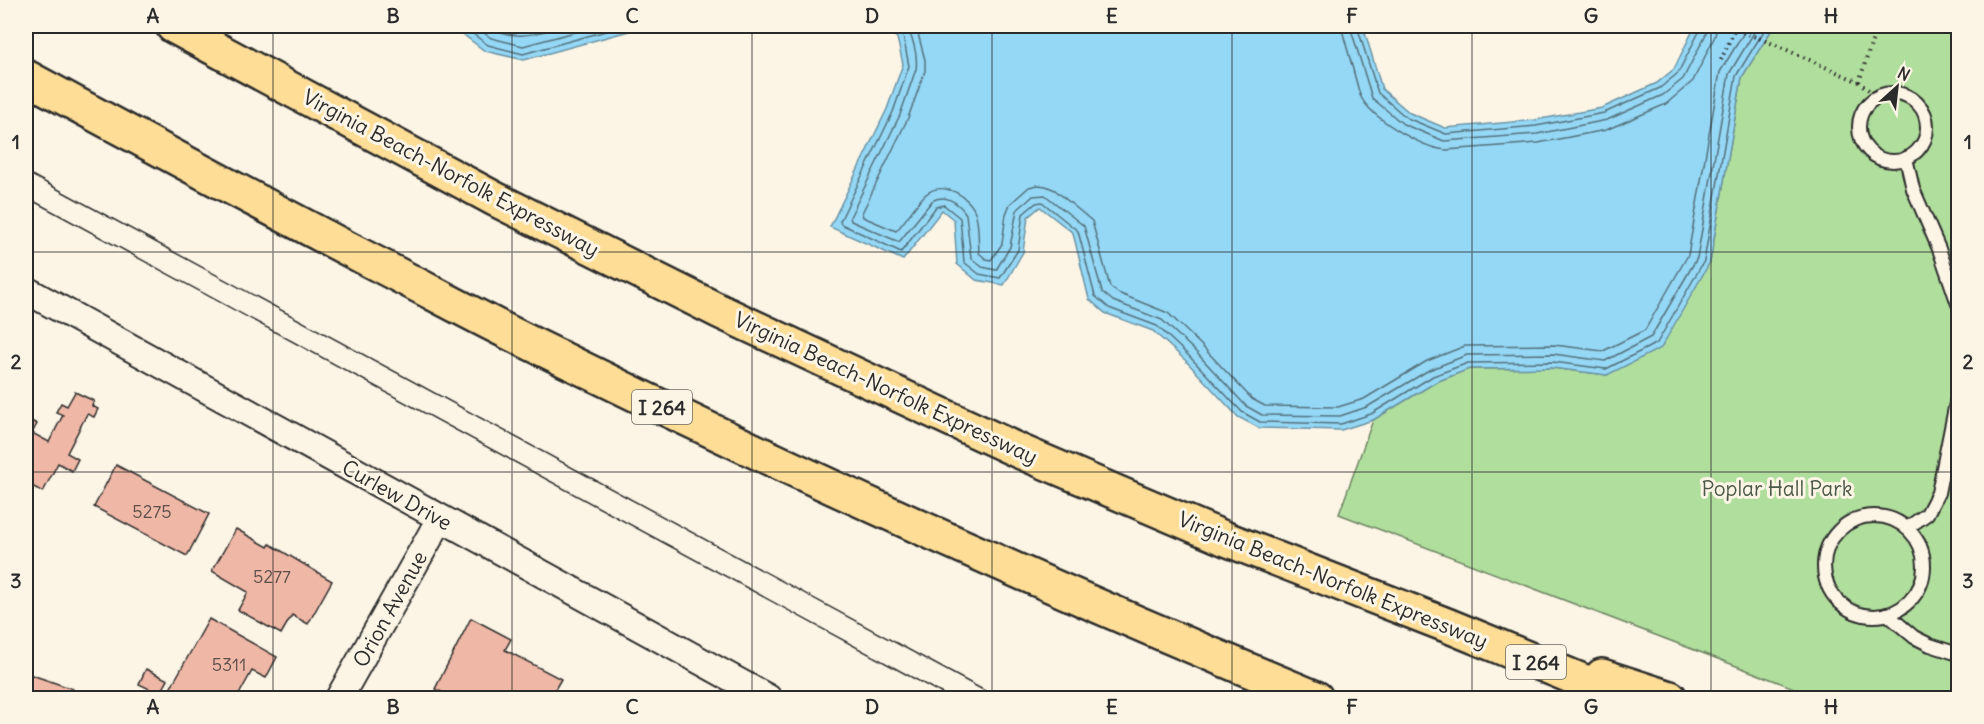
<svg xmlns="http://www.w3.org/2000/svg" width="1984" height="724" font-family="Delius,sans-serif">
<rect width="100%" height="100%" fill="#fcf5e5"/>
<filter id="ink" filterUnits="userSpaceOnUse"><feTurbulence type="fractalNoise" baseFrequency=".0167" numOctaves="2"/><feDisplacementMap in="SourceGraphic" scale="12" xChannelSelector="R" yChannelSelector="G"/><feConvolveMatrix kernelMatrix="1 2 1 2 8 2 1 2 1" color-interpolation-filters="sRGB"/></filter>
<g filter="url(#ink)">
<polygon fill="#b0de9d" stroke="#6e8464" stroke-width="1.5" points="1774,26 1958,26 1958,698 1820,698 1339,514 1373,420 1436,382 1469,369 1552,368 1607,375 1710,262 1742,77"/>
<g fill="#94d8f6" stroke="#6a93a5" stroke-width="1.5">
<polygon points="452,26 647,26 524,60 485,51"/>
<polygon points="882,26 1363,26 1382,89 1410,113 1445,128 1535,120 1602,108 1657,83 1674,69 1695,26 1774,26 1742,77 1710,262 1661,348 1607,375 1552,368 1469,369 1436,382 1373,420 1341,430 1259,428 1238,417 1185,360 1153,331 1105,313 1089,299 1073,233 1040,207 1028,217 1023,252 1004,285 976,280 957,264 954,220 942,210 903,260 830,227 887,109 903,64 897,38"/>
</g>
<g fill="none" stroke-linecap="round" stroke-linejoin="round">
<g stroke="#55707c" stroke-width="1.5">
<polyline points="462,26 488,45 523,54 624,26"/>
<polyline points="474,26 491,38 523,46 597,26"/>
<path d="M489 26C513 43 538 33 564 26"/>
<polyline points="891,26 903,36 909,66 893,112 840,221 841,224 901,252 936,207 944,205 960,218 964,262 979,274 1000,278 1018,250 1023,214 1036,203 1042,202 1078,231 1095,296 1109,308 1157,326 1189,356 1242,412 1260,422 1341,424 1371,414 1433,376 1468,363 1553,362 1606,369 1657,343 1704,261 1736,76 1767,26"/>
<path d="M904 26C913 34 918 56 916 69L900 115 850 217 851 221 899 242 932 201C945 193 959 203 966 214L971 258 982 267 996 270 1010 247 1017 210 1033 196 1045 195 1084 226 1102 292 1113 301 1162 320 1194 350 1246 406 1262 415 1340 416 1367 407 1429 370 1467 355 1553 354 1605 361 1651 337 1697 258 1729 74 1758 26"/>
<path d="M916 26 925 60V71L908 118 862 213 863 217 896 231C907 220 915 204 926 194 943 180 971 196 976 215 979 227 978 240 979 253L986 259 991 260 1002 244 1006 214 1010 204 1029 187 1038 185 1046 186 1055 190 1092 221 1110 287 1118 293 1168 313 1200 344 1252 399 1265 406 1338 407 1364 399 1427 361 1465 346 1554 345 1603 351 1645 330 1688 255 1720 72 1748 26"/>
<path d="M1341 26 1360 95C1370 118 1422 148 1446 150L1538 143 1606 130 1666 104 1693 81 1715 36 1717 26"/>
<polyline points="1350,26 1372,98 1403,124 1444,141 1537,134 1607,120 1663,95 1683,79 1706,34 1708,26"/>
<polyline points="1357,26 1378,93 1407,118 1446,134 1536,126 1604,113 1660,88 1678,73 1700,30 1700,26"/>
</g>
</g>
<g fill="#efb7a6" stroke="#2b2b2b" stroke-width="1.5">
<polygon points="75,392 94,401 92,406 98,409 94,417 87,414 67,453 78,459 72,471 58,463 43,492 26,483 26,418 37,424 32,433 49,442 63,415 56,412 61,403 67,406"/>
<polygon points="116,465 209,514 187,556 94,507"/>
<polygon points="236,529 268,547 270,544 332,581 308,624 292,615 281,634 238,610 248,592 212,571"/>
<polygon points="471,618 511,639 505,650 561,679 550,698 471,698 468,697 467,698 454,698 435,689"/>
<polygon points="209,619 277,657 266,678 252,671 237,698 171,698 166,696"/>
<polygon points="146,669 168,680 160,694 139,684"/>
<polygon points="26,673 73,689 70,698 26,698"/>
</g>
<g fill="none" stroke-linecap="round" stroke-linejoin="round">
<defs>
<g id="service">
<circle cx="1893" cy="127" r="34"/>
<polyline points="1906,158 1913,189 1939,249 1958,304"/>
<circle cx="1874" cy="566" r="50"/>
<polyline points="1907,528 1927,514 1938,493 1958,393"/>
<polyline points="1887,614 1914,637 1930,645 1958,654"/>
</g>
<g id="minor">
<polyline points="26,290 768,698"/>
<polyline points="339,698 440,519"/>
</g>
<g id="motorway">
<polyline points="173,26 495,199 719,311 1019,451 1226,539 1449,626 1624,698"/>
<path d="M26 77C142 140 258 202 375 263 424 288 473 315 522 339 783 468 1048 588 1316 698"/>
<polyline points="1602,676 1670,698"/>
</g>
</defs>
<use href="#service" stroke="#2b2b2b" stroke-width="16"/>
<use href="#minor" stroke="#2b2b2b" stroke-width="30"/>
<use href="#motorway" stroke="#2b2b2b" stroke-width="38"/>
<g stroke="#2b2b2b" stroke-width="4" stroke-dasharray="1.5 4.5" stroke-linecap="butt">
<polyline points="1721,60 1735,29 1776,45 1859,82 1877,97"/>
<polyline points="1859,82 1877,26"/>
</g>
<use href="#service" stroke="#fcf5e5" stroke-width="12"/>
<use href="#minor" stroke="#fcf5e5" stroke-width="26"/>
<use href="#motorway" stroke="#fede96" stroke-width="33"/>
<g stroke="#2b2b2b" stroke-width="1.5">
<polyline points="26,172 998,698"/>
<polyline points="26,197 950,698"/>
</g>
</g>
</g>
<path fill="none" stroke="#2b2b2b" stroke-width="1.5" stroke-opacity="0.55" d="M273 26V698M512 26V698M752 26V698M992 26V698M1232 26V698M1472 26V698M1711 26V698M26 252H1958M26 472H1958"/>
<g text-anchor="middle" dominant-baseline="central" stroke-width="6" stroke-linejoin="round" paint-order="stroke">
<g font-size="18" fill="#5c4e4a">
<text x="152" y="511">5275</text>
<text x="272" y="576">5277</text>
<text x="229" y="664">5311</text>
</g>
<g fill="#fcf5e5" stroke="#6a6863" stroke-width="1.5">
<rect x="632" y="390" width="60" height="34" rx="4.5"/>
<rect x="1506" y="645" width="60" height="34" rx="4.5"/>
</g>
<g font-size="20" font-weight="bold" fill="#2b2b2b">
<text x="662" y="407">I 264</text>
<text x="1536" y="662">I 264</text>
</g>
<g font-size="21" fill="#2b2b2b" stroke="#fcf5e5">
<text transform="translate(451 173) rotate(28)">Virginia Beach-Norfolk Expressway</text>
<text transform="translate(886 388) rotate(25)">Virginia Beach-Norfolk Expressway</text>
<text transform="translate(397 495) rotate(29)">Curlew Drive</text>
<text transform="translate(1333 580) rotate(22)">Virginia Beach-Norfolk Expressway</text>
<text transform="translate(390 609) rotate(-61)">Orion Avenue</text>
</g>
<g font-size="21" fill="#4c5848" stroke="#fcf5e5">
<text x="1777" y="488">Poplar Hall Park</text>
</g>
</g>
<rect width="1984" height="724" fill="none" stroke="#fcf5e5" stroke-width="66"/>
<g transform="translate(1897 87) rotate(27)" stroke="#fcf5e5" stroke-width="4.5" paint-order="stroke">
<path d="M0-4.5L10 22L0 15L-10 22Z" fill="#2b2b2b"/>
<text y="-9" font-size="16" font-weight="bold" text-anchor="middle" fill="#2b2b2b">N</text>
</g>
<rect x="33" y="33" width="1918" height="658" fill="none" stroke="#2b2b2b" stroke-width="2"/>
<g font-size="20" text-anchor="middle" font-weight="bold" fill="#2b2b2b">
<text x="153" y="23">A</text>
<text x="393" y="23">B</text>
<text x="632" y="23">C</text>
<text x="872" y="23">D</text>
<text x="1112" y="23">E</text>
<text x="1352" y="23">F</text>
<text x="1591" y="23">G</text>
<text x="1831" y="23">H</text>
<text x="16" y="149">1</text>
<text x="1968" y="149">1</text>
<text x="16" y="369">2</text>
<text x="1968" y="369">2</text>
<text x="16" y="588">3</text>
<text x="1968" y="588">3</text>
<text x="153" y="714">A</text>
<text x="393" y="714">B</text>
<text x="632" y="714">C</text>
<text x="872" y="714">D</text>
<text x="1112" y="714">E</text>
<text x="1352" y="714">F</text>
<text x="1591" y="714">G</text>
<text x="1831" y="714">H</text>
</g>
</svg>
